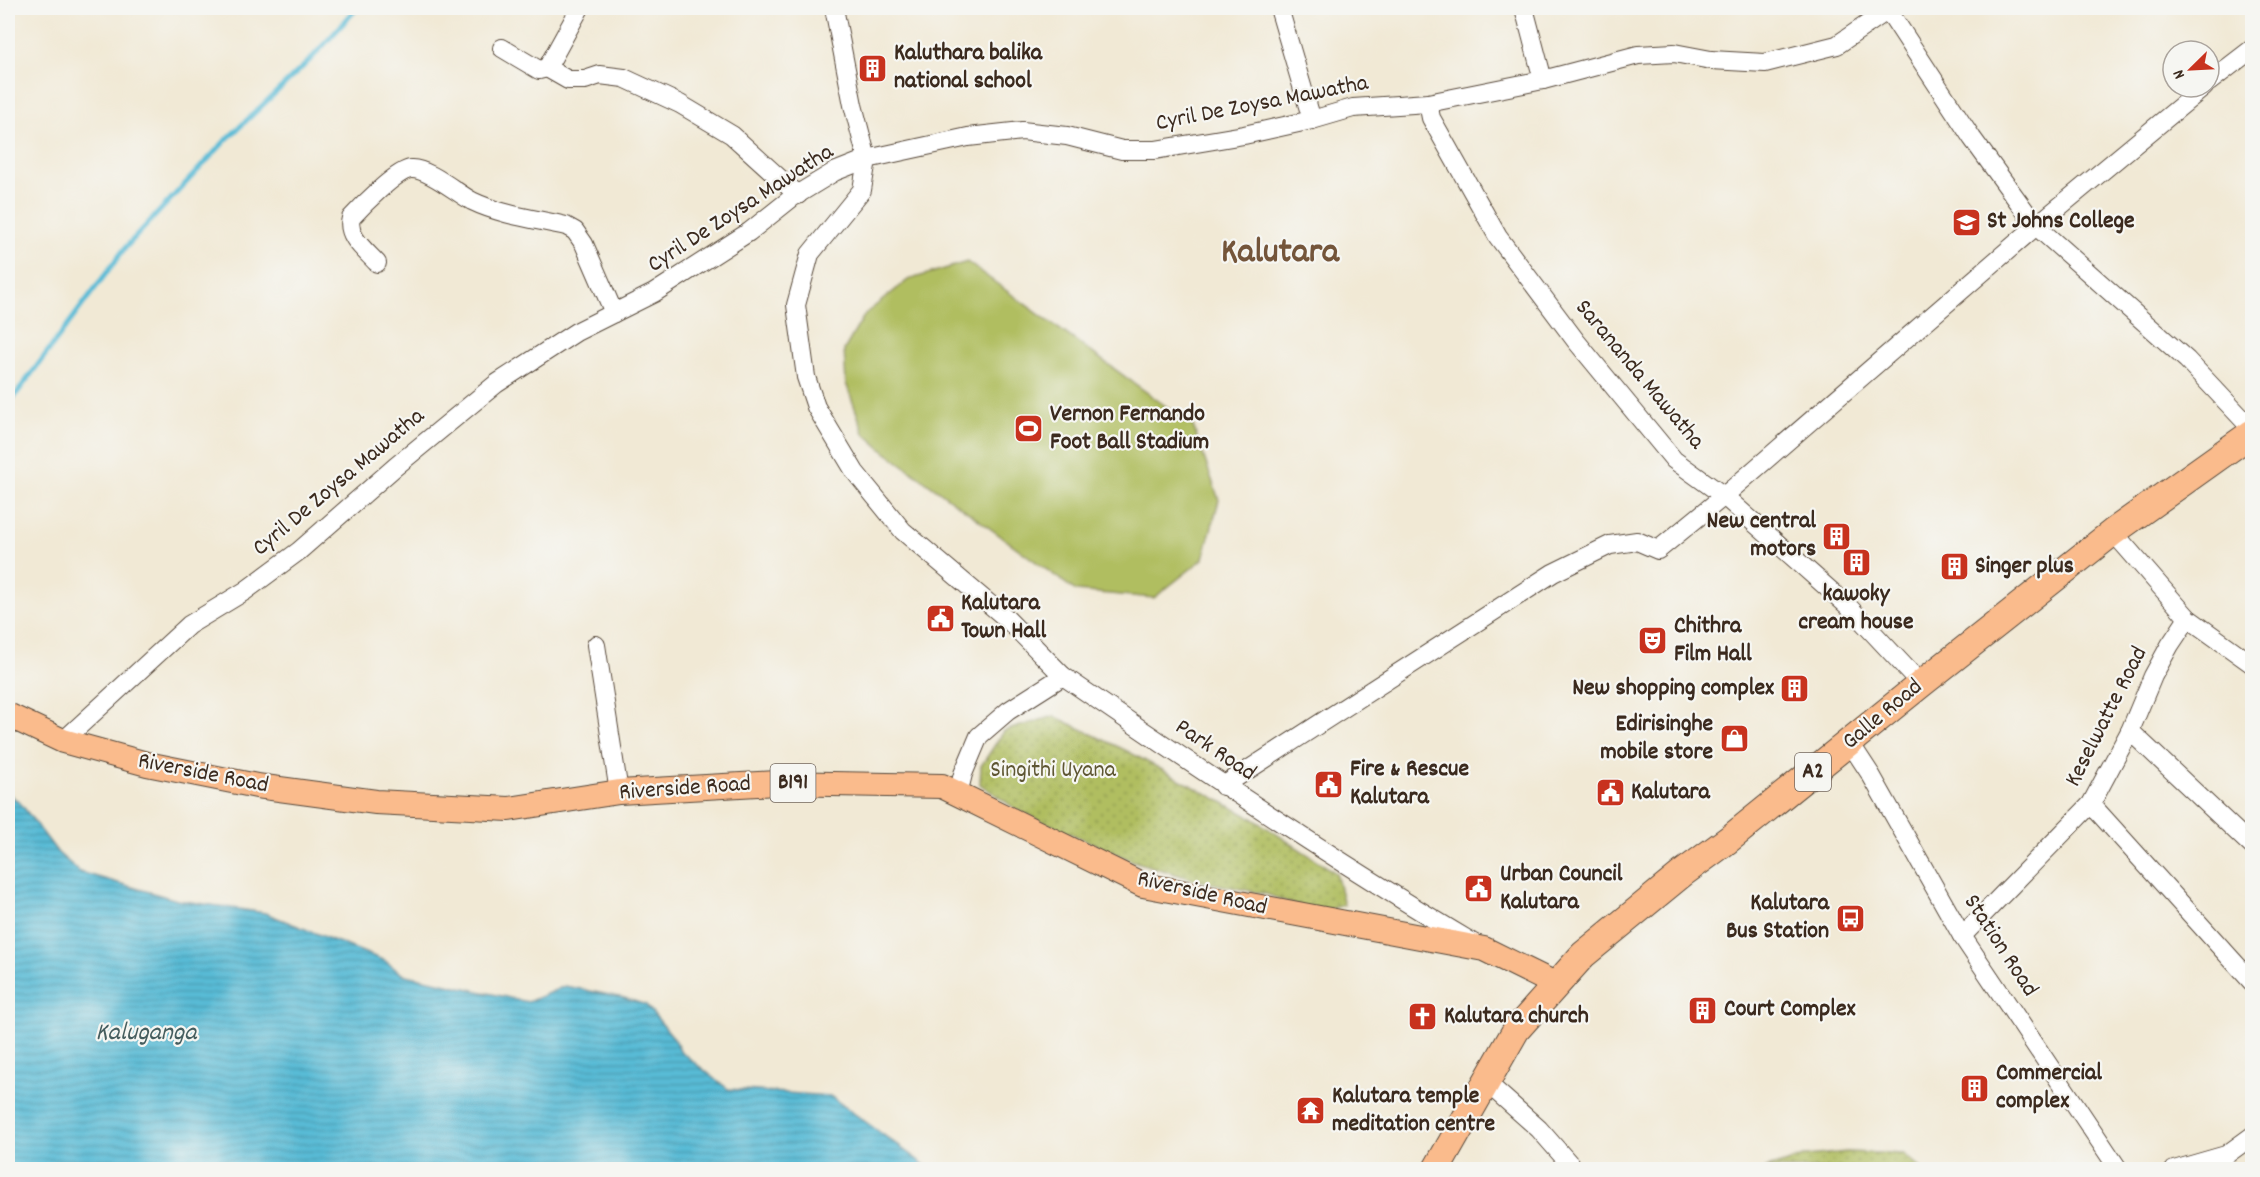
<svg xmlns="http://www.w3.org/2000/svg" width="2260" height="1177" font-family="Dekko,sans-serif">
<defs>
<pattern id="park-dots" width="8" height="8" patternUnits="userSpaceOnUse" patternTransform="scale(1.5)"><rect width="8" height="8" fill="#b0be61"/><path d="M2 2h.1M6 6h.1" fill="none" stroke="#909b4f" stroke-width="1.8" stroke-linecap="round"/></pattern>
<pattern id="water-rules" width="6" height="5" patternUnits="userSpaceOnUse" patternTransform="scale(1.5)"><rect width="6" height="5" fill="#58bbd6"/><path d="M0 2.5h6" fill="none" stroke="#4a98ad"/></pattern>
</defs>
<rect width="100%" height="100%" fill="#f6f6f2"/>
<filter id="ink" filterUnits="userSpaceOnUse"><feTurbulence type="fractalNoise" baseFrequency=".0167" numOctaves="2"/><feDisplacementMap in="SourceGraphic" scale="12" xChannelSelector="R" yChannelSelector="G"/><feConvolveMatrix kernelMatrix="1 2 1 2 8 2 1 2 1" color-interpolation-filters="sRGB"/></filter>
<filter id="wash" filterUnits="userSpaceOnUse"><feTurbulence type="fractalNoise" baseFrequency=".008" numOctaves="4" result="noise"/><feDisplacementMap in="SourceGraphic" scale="24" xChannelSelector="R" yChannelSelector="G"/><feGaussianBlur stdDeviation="1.35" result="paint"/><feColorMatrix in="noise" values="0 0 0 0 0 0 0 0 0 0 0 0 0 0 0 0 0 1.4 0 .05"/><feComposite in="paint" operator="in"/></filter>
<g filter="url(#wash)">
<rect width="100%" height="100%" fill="#f1e9d5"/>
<g fill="url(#park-dots)" stroke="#767440" stroke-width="1.5">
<polygon points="1054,716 1127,751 1252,818 1336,873 1344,905 1318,913 1266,894 1195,880 1133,861 1019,811 980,784 981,766 1004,731"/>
<polygon points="1847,1152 1904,1154 1922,1169 1764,1169 1807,1156"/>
</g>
<polygon fill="#b0be61" stroke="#767440" stroke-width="1.5" points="967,262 1193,426 1219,500 1203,559 1154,598 1076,591 884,451 864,433 846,383 844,350 865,314 908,280"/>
<polygon fill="url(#water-rules)" stroke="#4a727a" stroke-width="1.5" points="8,793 21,804 58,853 80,872 177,900 265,913 385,961 402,974 528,1002 565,986 624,998 646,1005 673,1037 680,1051 728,1089 830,1096 930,1169 8,1169"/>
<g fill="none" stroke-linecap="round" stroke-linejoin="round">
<polyline stroke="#58bbd6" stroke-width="5" points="8,405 125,248 226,140 311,59 357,8"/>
</g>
</g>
<g filter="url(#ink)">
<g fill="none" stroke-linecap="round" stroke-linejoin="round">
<defs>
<g id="minor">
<polyline points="834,8 853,105 867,159 862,190 810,254 796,305 806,377 816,407 855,472 903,531 1006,618 1063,676"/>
<polyline points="1279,8 1312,120"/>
<polyline points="1524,8 1543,80"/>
<polyline points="1888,10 1972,138 2036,226 2187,360 2252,429"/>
<polyline points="502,48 539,70 547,68 580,8"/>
<polyline points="547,68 568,80 585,80 600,75 624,78 680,104 732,135 798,195"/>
<polyline points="2209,82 2252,49"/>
<polyline points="1428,103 1431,118 1498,237 1576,341 1674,460 1724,496 1848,606 1921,684"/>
<path d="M377 263C365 250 346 236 351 218 362 206 397 170 411 169 428 168 457 193 472 201 501 215 535 219 566 226L575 231 584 244 614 313"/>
<polyline points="2113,532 2188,618 2252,664"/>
<polyline points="596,645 619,792"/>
<polyline points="2130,731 2252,846"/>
<polyline points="63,741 189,625 245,591 299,551 395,467 496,384 576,332 654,293 749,232 793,197 834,172 867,159 968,137 1022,131 1067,136 1122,150 1155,150 1244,135 1312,120 1353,108 1428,103 1543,80 1638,55 1674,53 1711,60 1765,63 1837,45 1891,8"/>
<polyline points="1850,743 1871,775 1962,936 2119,1170"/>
<polyline points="1223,786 1553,573 1610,545 1637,541 1658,550 1724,496 2036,226 2204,87"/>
<path d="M958 794 963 774 979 736 1008 711 1063 676C1198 769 1334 860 1475 944"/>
<polyline points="2091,804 2252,982"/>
<polyline points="1962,936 2091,804 2130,731 2153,676 2170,645 2188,618"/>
<polyline points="1486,1082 1539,1129 1575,1170"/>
<polyline points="2174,1170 2226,1155 2252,1136"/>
</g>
<polyline id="major" points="8,715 63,741 147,764 257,786 376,802 509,809 619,792 777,783 942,786 1143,885 1484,949 1555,984"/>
<polyline id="highway" points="1436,1170 1516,1030 1583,955 1683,873 1728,840 1921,684 2113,532 2252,433"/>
</defs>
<use href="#minor" stroke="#564739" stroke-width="20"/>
<use href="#major" stroke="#564739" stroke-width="26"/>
<use href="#highway" stroke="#564739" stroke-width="29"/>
<use href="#minor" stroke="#fff" stroke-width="18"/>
<use href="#major" stroke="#fabb8c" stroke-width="24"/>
<use href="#highway" stroke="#fabb8c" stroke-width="27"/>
</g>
</g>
<defs>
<symbol id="building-square" viewBox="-11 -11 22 22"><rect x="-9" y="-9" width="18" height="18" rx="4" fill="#c8321e" stroke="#f6f6f2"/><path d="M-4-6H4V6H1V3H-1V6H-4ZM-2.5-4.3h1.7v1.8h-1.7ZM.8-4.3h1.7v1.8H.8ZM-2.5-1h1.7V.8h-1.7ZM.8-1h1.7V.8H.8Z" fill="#fff"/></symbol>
<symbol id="school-square" viewBox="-11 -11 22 22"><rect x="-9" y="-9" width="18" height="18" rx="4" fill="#c8321e" stroke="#f6f6f2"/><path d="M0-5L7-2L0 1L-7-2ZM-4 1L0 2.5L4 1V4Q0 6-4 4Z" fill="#fff"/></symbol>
<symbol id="stadium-square" viewBox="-11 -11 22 22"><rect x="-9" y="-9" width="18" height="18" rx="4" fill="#c8321e" stroke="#f6f6f2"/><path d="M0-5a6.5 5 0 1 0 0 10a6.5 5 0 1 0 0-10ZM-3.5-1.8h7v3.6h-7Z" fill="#fff"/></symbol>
<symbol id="civic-square" viewBox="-11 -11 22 22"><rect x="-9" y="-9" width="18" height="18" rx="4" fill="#c8321e" stroke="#f6f6f2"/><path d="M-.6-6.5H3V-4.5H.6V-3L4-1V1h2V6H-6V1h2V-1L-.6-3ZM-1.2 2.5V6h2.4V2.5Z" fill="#fff"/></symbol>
<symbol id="theatre-square" viewBox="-11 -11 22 22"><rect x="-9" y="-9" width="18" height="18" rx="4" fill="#c8321e" stroke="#f6f6f2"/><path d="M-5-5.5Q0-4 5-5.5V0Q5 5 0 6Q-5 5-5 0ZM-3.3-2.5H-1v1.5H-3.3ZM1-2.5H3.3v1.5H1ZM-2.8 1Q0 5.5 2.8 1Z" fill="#fff"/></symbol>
<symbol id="shop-square" viewBox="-11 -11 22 22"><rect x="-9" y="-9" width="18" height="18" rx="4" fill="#c8321e" stroke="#f6f6f2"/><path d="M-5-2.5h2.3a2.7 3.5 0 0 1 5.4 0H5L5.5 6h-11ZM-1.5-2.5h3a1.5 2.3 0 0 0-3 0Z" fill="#fff"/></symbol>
<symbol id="bus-square" viewBox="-11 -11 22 22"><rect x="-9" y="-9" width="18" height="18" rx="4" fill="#c8321e" stroke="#f6f6f2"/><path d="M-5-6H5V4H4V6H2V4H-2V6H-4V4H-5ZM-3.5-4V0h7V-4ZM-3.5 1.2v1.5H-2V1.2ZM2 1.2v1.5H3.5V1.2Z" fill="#fff"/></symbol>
<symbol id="church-square" viewBox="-11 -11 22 22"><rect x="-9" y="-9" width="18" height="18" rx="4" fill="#c8321e" stroke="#f6f6f2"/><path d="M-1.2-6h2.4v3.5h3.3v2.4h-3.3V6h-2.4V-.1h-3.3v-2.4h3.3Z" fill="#fff"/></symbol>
<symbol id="temple-square" viewBox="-11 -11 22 22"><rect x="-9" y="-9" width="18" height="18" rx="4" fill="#c8321e" stroke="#f6f6f2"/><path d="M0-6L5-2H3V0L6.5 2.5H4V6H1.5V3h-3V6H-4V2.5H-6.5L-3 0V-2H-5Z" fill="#fff"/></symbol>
</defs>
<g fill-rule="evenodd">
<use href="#building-square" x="856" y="52" width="33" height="33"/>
<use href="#school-square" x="1950" y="206" width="33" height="33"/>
<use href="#stadium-square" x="1012" y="412" width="33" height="33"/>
<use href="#building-square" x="1820" y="520" width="33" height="33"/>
<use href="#building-square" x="1840" y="546" width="33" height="33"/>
<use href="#building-square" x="1938" y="550" width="33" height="33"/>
<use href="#civic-square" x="924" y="602" width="33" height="33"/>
<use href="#theatre-square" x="1636" y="624" width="33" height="33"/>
<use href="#building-square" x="1778" y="672" width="33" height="33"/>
<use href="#shop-square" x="1718" y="722" width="33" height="33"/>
<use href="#civic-square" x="1312" y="768" width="33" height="33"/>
<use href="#civic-square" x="1594" y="776" width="33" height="33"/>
<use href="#civic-square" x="1462" y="872" width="33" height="33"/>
<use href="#bus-square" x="1834" y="902" width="33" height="33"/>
<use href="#building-square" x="1686" y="994" width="33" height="33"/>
<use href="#church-square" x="1406" y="1000" width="33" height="33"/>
<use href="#building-square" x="1958" y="1072" width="33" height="33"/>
<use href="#temple-square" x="1294" y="1094" width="33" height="33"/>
</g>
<g text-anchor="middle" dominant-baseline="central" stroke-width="4.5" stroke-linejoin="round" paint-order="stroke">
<g fill="#f6f6f2" stroke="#73675e" stroke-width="1.5">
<rect x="1795" y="753" width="36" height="38" rx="4.5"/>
<rect x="770.5" y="764" width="45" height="38" rx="4.5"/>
</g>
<g font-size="22" font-weight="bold" fill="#3b2a1e">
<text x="1813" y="772">A2</text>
<text x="793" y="783">B191</text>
</g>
<g font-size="24" font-weight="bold" fill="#3b2a1e" stroke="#f6f6f2" text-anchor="start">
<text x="894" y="54">Kaluthara balika<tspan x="894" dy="28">national school</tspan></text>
<text x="1987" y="222">St Johns College</text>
<text x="1050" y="415">Vernon Fernando<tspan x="1050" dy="28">Foot Ball Stadium</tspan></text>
<text x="1816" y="522" text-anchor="end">New central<tspan x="1816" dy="28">motors</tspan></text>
<text x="1975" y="567">Singer plus</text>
<text x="1856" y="595" text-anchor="middle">kawoky<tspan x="1856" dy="28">cream house</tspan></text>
<text x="961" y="604">Kalutara<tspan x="961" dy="28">Town Hall</tspan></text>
<text x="1674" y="627">Chithra<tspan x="1674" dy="28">Film Hall</tspan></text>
<text x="1774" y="689" text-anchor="end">New shopping complex</text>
<text x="1713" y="725" text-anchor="end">Edirisinghe<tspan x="1713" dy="28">mobile store</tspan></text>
<text x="1350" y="770">Fire &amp; Rescue<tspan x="1350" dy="28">Kalutara</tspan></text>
<text x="1631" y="793">Kalutara</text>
<text x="1500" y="875">Urban Council<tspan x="1500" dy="28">Kalutara</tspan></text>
<text x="1829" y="904" text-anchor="end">Kalutara<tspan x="1829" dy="28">Bus Station</tspan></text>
<text x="1724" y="1010">Court Complex</text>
<text x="1444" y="1017">Kalutara church</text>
<text x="1996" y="1074">Commercial<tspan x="1996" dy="28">complex</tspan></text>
<text x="1332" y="1097">Kalutara temple<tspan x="1332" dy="28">meditation centre</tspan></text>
</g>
<g font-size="24" fill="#3b2a1e" stroke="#f6f6f2">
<text transform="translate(1262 104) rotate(-11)">Cyril De Zoysa Mawatha</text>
<text transform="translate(741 209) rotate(-33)">Cyril De Zoysa Mawatha</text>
<text transform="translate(1639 375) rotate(50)">Sarananda Mawatha</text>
<text transform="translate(339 483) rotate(-40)">Cyril De Zoysa Mawatha</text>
<text transform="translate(1883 715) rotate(-40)">Galle Road</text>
<text transform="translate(2107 717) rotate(-63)">Keselwatte Road</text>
<text transform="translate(1215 751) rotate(34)">Park Road</text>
<text transform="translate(203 774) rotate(11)">Riverside Road</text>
<text transform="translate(685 789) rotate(-4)">Riverside Road</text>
<text transform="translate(1202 894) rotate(13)">Riverside Road</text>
<text transform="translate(2000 946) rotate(57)">Station Road</text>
</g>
<g font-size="24" fill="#5e5632" stroke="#f6f6f2">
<text x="1053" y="771">Singithi Uyana</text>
</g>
<g font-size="26" font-style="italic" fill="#455d5e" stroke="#f6f6f2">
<text x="146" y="1033">Kaluganga</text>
</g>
<g font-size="36" font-weight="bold" fill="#74553a" stroke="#f6f6f2">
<text x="1280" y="254">Kalutara</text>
</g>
</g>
<rect width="2260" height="1177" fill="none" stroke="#f6f6f2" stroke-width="30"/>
<g transform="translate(2191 69) rotate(246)"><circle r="28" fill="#f6f6f2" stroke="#aba49d" stroke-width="1.5"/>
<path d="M0-4.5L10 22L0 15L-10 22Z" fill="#c8321e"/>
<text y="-9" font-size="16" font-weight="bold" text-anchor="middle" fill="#3b2a1e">N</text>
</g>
</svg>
